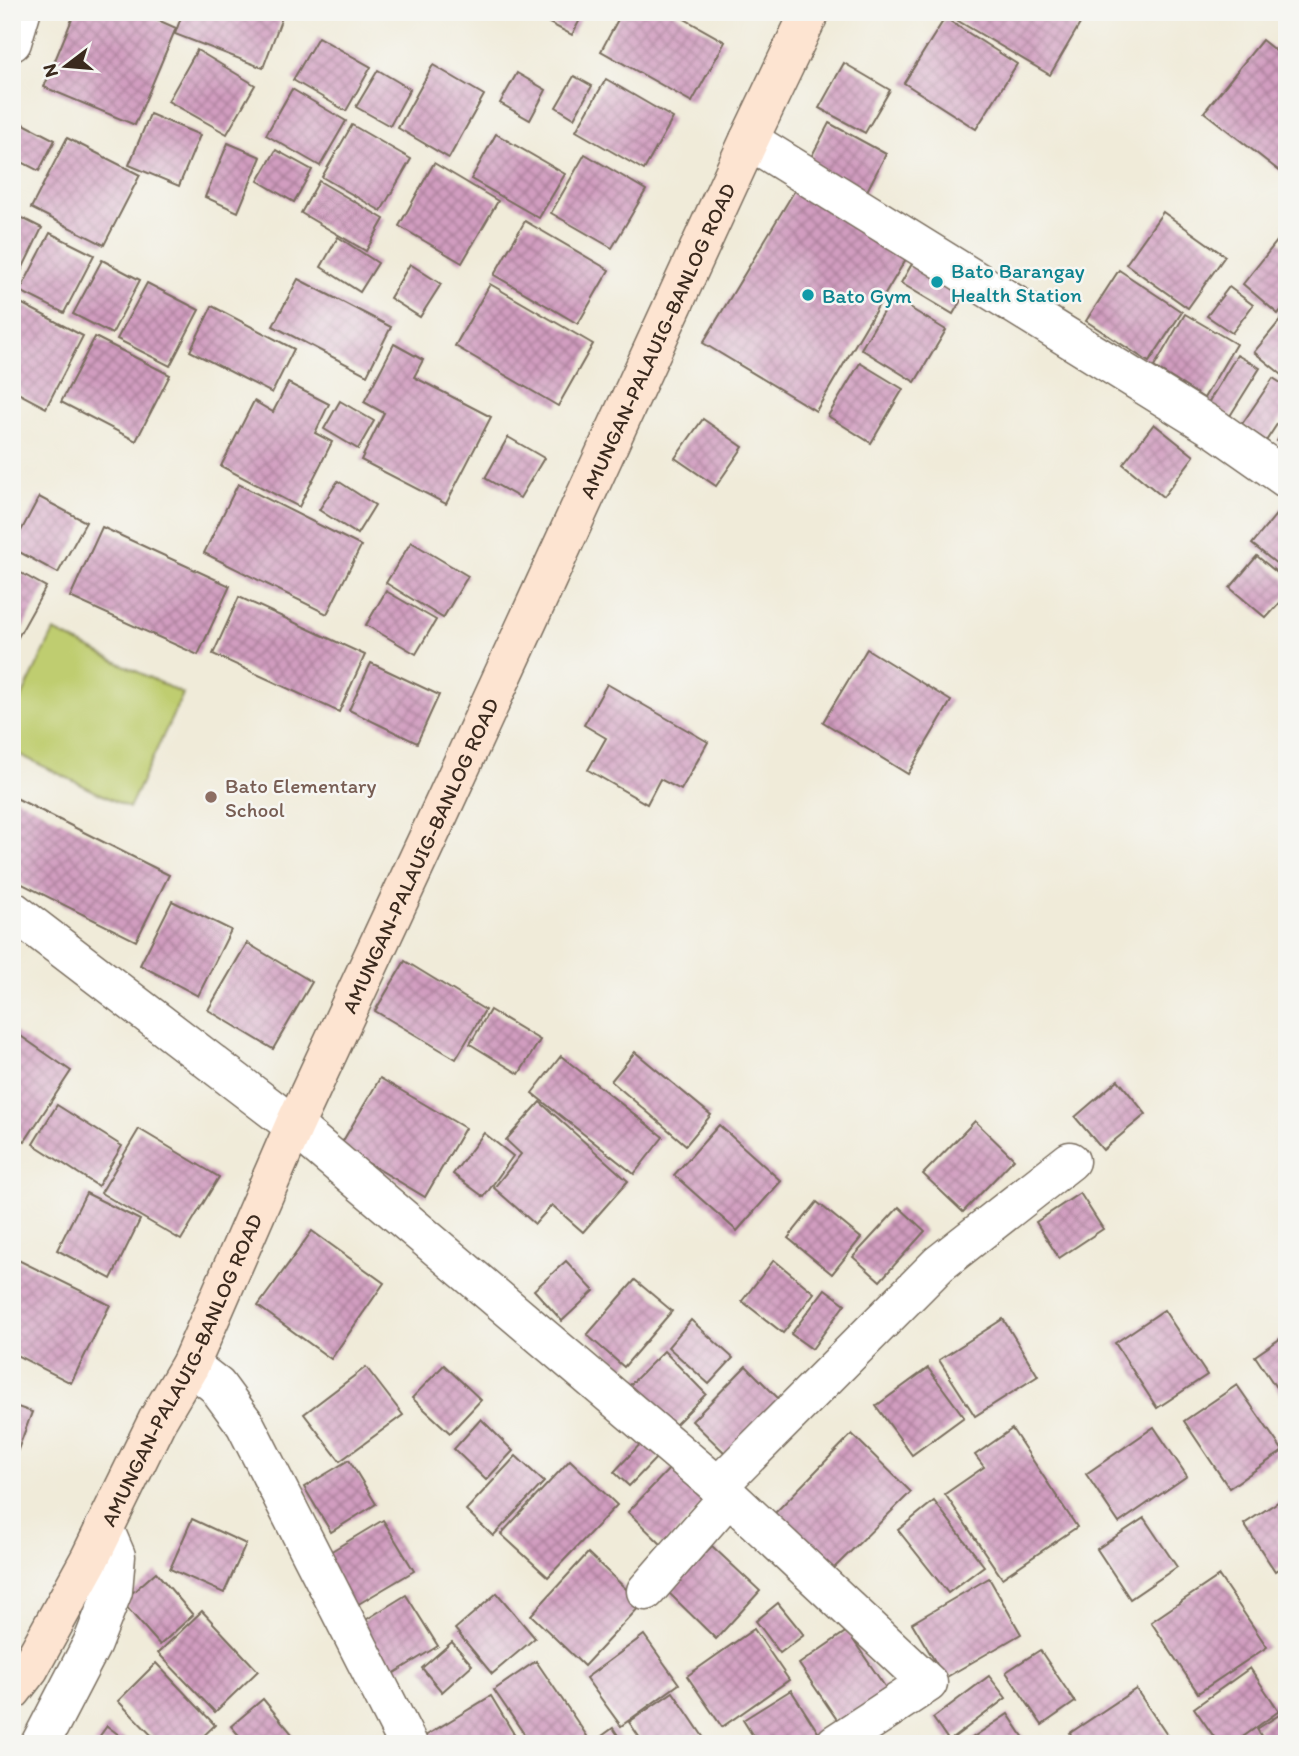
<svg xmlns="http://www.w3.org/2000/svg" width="1299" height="1756" font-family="Itim,sans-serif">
<defs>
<pattern id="building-cross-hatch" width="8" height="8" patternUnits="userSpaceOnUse" patternTransform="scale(1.75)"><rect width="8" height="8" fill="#d19dc0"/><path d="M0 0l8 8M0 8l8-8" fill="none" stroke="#ab809b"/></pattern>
</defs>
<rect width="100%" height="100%" fill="#f6f6f2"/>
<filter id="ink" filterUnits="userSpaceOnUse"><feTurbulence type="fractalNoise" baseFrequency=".0143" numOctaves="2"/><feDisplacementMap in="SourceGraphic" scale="14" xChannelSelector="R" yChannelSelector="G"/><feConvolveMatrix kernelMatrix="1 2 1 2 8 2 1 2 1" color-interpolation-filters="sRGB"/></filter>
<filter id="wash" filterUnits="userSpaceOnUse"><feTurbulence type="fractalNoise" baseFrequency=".00686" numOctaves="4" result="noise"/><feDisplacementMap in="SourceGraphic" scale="28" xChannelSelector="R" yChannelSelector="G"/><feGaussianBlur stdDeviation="1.57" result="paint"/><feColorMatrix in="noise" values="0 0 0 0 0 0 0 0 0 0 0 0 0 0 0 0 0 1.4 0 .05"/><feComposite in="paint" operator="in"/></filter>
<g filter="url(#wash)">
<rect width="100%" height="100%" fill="#f0ebd9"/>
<polygon fill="#bfcd6f" stroke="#7d7c46" stroke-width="2" points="54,631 183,694 129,808 12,751 12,717"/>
<g id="blocks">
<g fill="url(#building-cross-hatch)">
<polygon points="75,12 140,12 176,28 135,125 44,87"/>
<polygon points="183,12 284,12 263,68 175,34"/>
<polygon points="533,12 584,12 572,35 532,14"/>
<polygon points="622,12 672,12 725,42 692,102 601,51"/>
<polygon points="943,12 1087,12 1050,75"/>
<polygon points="945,18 1017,64 976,129 904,83"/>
<polygon points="318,37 371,67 346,111 293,80"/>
<polygon points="1262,40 1287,60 1287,177 1204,112"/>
<polygon points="197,50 255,85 227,134 168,101"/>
<polygon points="844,63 890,90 865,133 819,108"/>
<polygon points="433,65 484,95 449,158 398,128"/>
<polygon points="378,70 410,89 390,126 356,107"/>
<polygon points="517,73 546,90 530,120 500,103"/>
<polygon points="574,76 592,86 574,118 556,107"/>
<polygon points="606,79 673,118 644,170 576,131"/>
<polygon points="292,89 346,121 320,166 266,135"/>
<polygon points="150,114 200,135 179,186 129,165"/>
<polygon points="18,121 55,140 39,171 12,157 12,133"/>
<polygon points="829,123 886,154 866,193 808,163"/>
<polygon points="352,125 411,159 381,211 322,177"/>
<polygon points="496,134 565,174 539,218 471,179"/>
<polygon points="67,138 140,175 104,245 31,208"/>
<polygon points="228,143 261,157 238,212 205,197"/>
<polygon points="276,150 312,170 294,202 258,181"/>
<polygon points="585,154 646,190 612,248 551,213"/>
<polygon points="434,163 498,201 462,263 399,226"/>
<polygon points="801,180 913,247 816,411 703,343"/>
<polygon points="319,181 384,219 366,251 301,213"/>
<polygon points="1163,212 1225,256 1188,308 1126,264"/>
<polygon points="12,213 42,228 12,290"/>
<polygon points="525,221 609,270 578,324 494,275"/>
<polygon points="50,233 94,255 64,313 20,291"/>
<polygon points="338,237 378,263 360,292 321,267"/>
<polygon points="1278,240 1287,247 1287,303 1278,314 1243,284"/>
<polygon points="920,250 972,281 953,314 901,283"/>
<polygon points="102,260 140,280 112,334 73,314"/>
<polygon points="410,264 441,284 420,317 390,298"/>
<polygon points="1119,270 1182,312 1149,362 1086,321"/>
<polygon points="298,279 391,327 367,375 273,326"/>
<polygon points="147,283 199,310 170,366 117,339"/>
<polygon points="490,284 593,344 558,406 455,346"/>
<polygon points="1229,287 1253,305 1232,333 1207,316"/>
<polygon points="892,297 946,330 915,382 861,349"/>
<polygon points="15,300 83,336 46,408 12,390 12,306"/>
<polygon points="212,306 294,349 272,393 190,351"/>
<polygon points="1185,314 1236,344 1204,398 1154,367"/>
<polygon points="1283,317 1287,321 1287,379 1254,352"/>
<polygon points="95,337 170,375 136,441 61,402"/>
<polygon points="394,344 423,360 414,377 491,417 446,504 361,460 384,413 364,402"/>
<polygon points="1237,355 1260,368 1230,416 1208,403"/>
<polygon points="860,363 903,389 871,443 828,416"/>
<polygon points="1273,378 1287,387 1287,409 1266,441 1242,424"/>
<polygon points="288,383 329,404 315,433 332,442 299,507 221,466 254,401 273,412"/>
<polygon points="340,401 374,421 358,449 324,429"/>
<polygon points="703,419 743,447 716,486 675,458"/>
<polygon points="1154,424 1194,456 1163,497 1123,464"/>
<polygon points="1287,426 1287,447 1277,441"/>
<polygon points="508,437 544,458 520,498 485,478"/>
<polygon points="338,481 375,505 357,534 319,510"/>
<polygon points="238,484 361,546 327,614 204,553"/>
<polygon points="39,497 86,522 58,573 12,548"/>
<polygon points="1287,501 1287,572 1252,544"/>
<polygon points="102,527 230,586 198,655 70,597"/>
<polygon points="411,542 468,576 443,618 386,583"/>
<polygon points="1257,556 1287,581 1287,595 1266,618 1230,588"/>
<polygon points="12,568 46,587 12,648"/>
<polygon points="386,591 436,620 416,654 366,625"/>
<polygon points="239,597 365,655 339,712 213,654"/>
<polygon points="867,649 951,701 908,774 823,722"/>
<polygon points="371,663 439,695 417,743 349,710"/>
<polygon points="607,684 708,742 681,790 660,779 647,804 588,770 606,738 584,725"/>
<polygon points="12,796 169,875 136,941 12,879"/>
<polygon points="172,901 231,930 198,996 140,965"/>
<polygon points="247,943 312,982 273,1049 208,1010"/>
<polygon points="405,961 485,1010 456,1059 375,1011"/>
<polygon points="490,1010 540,1040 519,1074 470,1044"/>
<polygon points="12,1030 71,1071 25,1141 12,1132"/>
<polygon points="635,1052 711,1115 686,1145 611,1081"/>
<polygon points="561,1056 663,1137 634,1174 532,1093"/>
<polygon points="380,1078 465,1128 425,1197 340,1146"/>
<polygon points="1118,1080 1146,1114 1103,1150 1075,1117"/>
<polygon points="540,1102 628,1181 583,1232 552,1205 535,1224 494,1188 521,1154 506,1140"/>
<polygon points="57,1105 122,1146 98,1186 33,1144"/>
<polygon points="975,1121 1014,1159 963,1212 923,1174"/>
<polygon points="719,1125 781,1181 737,1231 674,1175"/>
<polygon points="139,1129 219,1177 181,1240 101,1193"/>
<polygon points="484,1133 513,1156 484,1197 453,1174"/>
<polygon points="86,1193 140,1220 111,1279 57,1250"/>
<polygon points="1080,1193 1103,1229 1059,1258 1036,1222"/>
<polygon points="817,1202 861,1238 832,1274 788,1238"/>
<polygon points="899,1207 925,1231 880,1281 853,1257"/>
<polygon points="312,1231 384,1283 331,1359 258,1306"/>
<polygon points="12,1257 110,1305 71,1383 12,1353"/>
<polygon points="774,1260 814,1293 783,1333 742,1301"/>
<polygon points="566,1261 594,1291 562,1321 534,1290"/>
<polygon points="635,1280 672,1311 624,1367 587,1335"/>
<polygon points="825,1289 845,1304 812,1349 791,1334"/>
<polygon points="1164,1310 1207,1375 1157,1408 1115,1343"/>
<polygon points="1003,1319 1038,1376 975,1416 939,1360"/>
<polygon points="691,1320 733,1358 709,1384 668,1347"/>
<polygon points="1287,1334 1287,1404 1255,1356"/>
<polygon points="664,1351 706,1394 668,1432 626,1389"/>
<polygon points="444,1365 481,1400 450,1433 412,1398"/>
<polygon points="746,1366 781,1401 727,1455 692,1421"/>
<polygon points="366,1367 403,1415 340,1461 304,1414"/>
<polygon points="928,1368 964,1417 912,1455 876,1406"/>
<polygon points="1237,1385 1283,1451 1229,1488 1184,1421"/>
<polygon points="12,1405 32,1412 13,1463 12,1463"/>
<polygon points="481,1419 513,1451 486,1480 454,1449"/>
<polygon points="1154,1427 1187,1476 1119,1523 1086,1474"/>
<polygon points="1012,1429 1077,1527 1002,1578 945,1494 984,1467 975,1455"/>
<polygon points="852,1434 911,1492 830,1572 773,1515"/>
<polygon points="644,1440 659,1455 629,1486 614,1472"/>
<polygon points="516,1456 544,1482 493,1536 466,1510"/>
<polygon points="349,1460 376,1504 331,1532 304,1487"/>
<polygon points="570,1460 617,1505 548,1577 501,1534"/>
<polygon points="671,1467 706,1501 663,1546 628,1512"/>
<polygon points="1287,1496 1287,1563 1275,1571 1244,1524"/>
<polygon points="934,1501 984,1566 948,1593 898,1530"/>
<polygon points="1144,1518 1177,1567 1130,1599 1097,1549"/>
<polygon points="192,1519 246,1544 224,1593 170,1569"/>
<polygon points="383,1520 414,1571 350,1609 320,1558"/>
<polygon points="712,1546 760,1591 716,1639 668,1592"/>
<polygon points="588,1553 642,1604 584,1666 531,1615"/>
<polygon points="156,1572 193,1615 160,1645 122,1602"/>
<polygon points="1219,1576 1267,1647 1198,1693 1151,1622"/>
<polygon points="989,1578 1021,1634 945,1678 912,1623"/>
<polygon points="497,1593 535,1638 492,1674 455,1629"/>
<polygon points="406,1595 438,1646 383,1680 351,1629"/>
<polygon points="778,1603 804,1635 780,1653 756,1621"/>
<polygon points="202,1611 258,1671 215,1712 158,1653"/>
<polygon points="754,1629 789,1680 722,1727 687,1676"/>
<polygon points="847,1631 888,1691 840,1724 799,1664"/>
<polygon points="644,1635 679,1684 621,1726 586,1678"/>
<polygon points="452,1642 472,1665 442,1692 422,1668"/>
<polygon points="1040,1650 1075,1702 1042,1725 1006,1672"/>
<polygon points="536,1661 587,1736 577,1744 531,1744 494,1690"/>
<polygon points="156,1663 215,1725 195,1744 160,1744 118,1701"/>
<polygon points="1250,1668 1279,1711 1233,1744 1219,1744 1194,1708"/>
<polygon points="989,1676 1006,1698 949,1741 933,1718"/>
<polygon points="1136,1689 1173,1744 1078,1744 1070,1733"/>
<polygon points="791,1690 821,1737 810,1744 758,1744 743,1720"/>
<polygon points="673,1692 708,1744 644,1744 629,1722"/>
<polygon points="491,1696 520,1744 419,1744 417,1741"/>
<polygon points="263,1699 293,1735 282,1744 246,1744 231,1726"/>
<polygon points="1287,1710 1287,1741 1282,1744 1266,1744 1257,1729"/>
<polygon points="1008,1714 1028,1744 963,1744"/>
<polygon points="107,1726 131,1744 94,1744"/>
<polygon points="613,1728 624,1744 591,1744"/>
</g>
</g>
</g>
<g filter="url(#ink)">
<use href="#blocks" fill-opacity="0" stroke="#7a6e5f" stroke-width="2"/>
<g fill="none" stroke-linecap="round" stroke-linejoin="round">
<defs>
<g id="street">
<polyline points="12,42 21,12"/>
<polyline points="749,140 1217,430 1287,479"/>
<polyline points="12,910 294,1126 718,1486 928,1683 835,1744"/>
<polyline points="190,1365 217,1386 245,1424 408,1744"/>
<polyline points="718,1486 939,1264 1070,1161"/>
<polyline points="646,1591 729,1496"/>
<polyline points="40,1744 92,1644 113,1591 116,1556 104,1528"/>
</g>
<g id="secondary">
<path id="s1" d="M12 1691 29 1669 89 1560 157 1421 190 1365 294 1126 435 823 749 140 810 12"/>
</g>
</defs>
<use href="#street" stroke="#7a6e5f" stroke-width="41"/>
<use href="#secondary" stroke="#7a6e5f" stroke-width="41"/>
<use href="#street" stroke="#fff" stroke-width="38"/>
<use href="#secondary" stroke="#fde4d1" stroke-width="38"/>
</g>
</g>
<g fill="#0f9aa8" stroke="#f6f6f2" stroke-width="2.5">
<circle cx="937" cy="282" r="7"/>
<circle cx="808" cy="295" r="7"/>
</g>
<circle fill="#8d6e63" stroke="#f6f6f2" stroke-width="2.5" cx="211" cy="797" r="7"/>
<g text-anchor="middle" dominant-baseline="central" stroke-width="5" stroke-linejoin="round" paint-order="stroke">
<g font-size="21" fill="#0d838f" stroke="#f6f6f2" text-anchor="start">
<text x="951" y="270">Bato Barangay<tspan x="951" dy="24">Health Station</tspan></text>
<text x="822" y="295">Bato Gym</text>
</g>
<g font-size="21" fill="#3b2a1e" stroke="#f6f6f2">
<text stroke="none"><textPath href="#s1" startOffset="1498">AMUNGAN-PALAUIG-BANLOG ROAD</textPath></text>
<text stroke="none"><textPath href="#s1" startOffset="931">AMUNGAN-PALAUIG-BANLOG ROAD</textPath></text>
<text stroke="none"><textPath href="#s1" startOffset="364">AMUNGAN-PALAUIG-BANLOG ROAD</textPath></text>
</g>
<g font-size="21" fill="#785e54" stroke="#f6f6f2" text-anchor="start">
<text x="225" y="785">Bato Elementary<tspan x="225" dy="24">School</tspan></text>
</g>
</g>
<rect width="1299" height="1756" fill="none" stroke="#f6f6f2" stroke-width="42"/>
<g transform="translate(66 66) rotate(254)" stroke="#f6f6f2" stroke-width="5" paint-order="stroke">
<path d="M0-5L12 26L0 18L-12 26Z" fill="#3b2a1e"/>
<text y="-10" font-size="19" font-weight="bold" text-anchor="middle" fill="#3b2a1e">N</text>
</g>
</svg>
